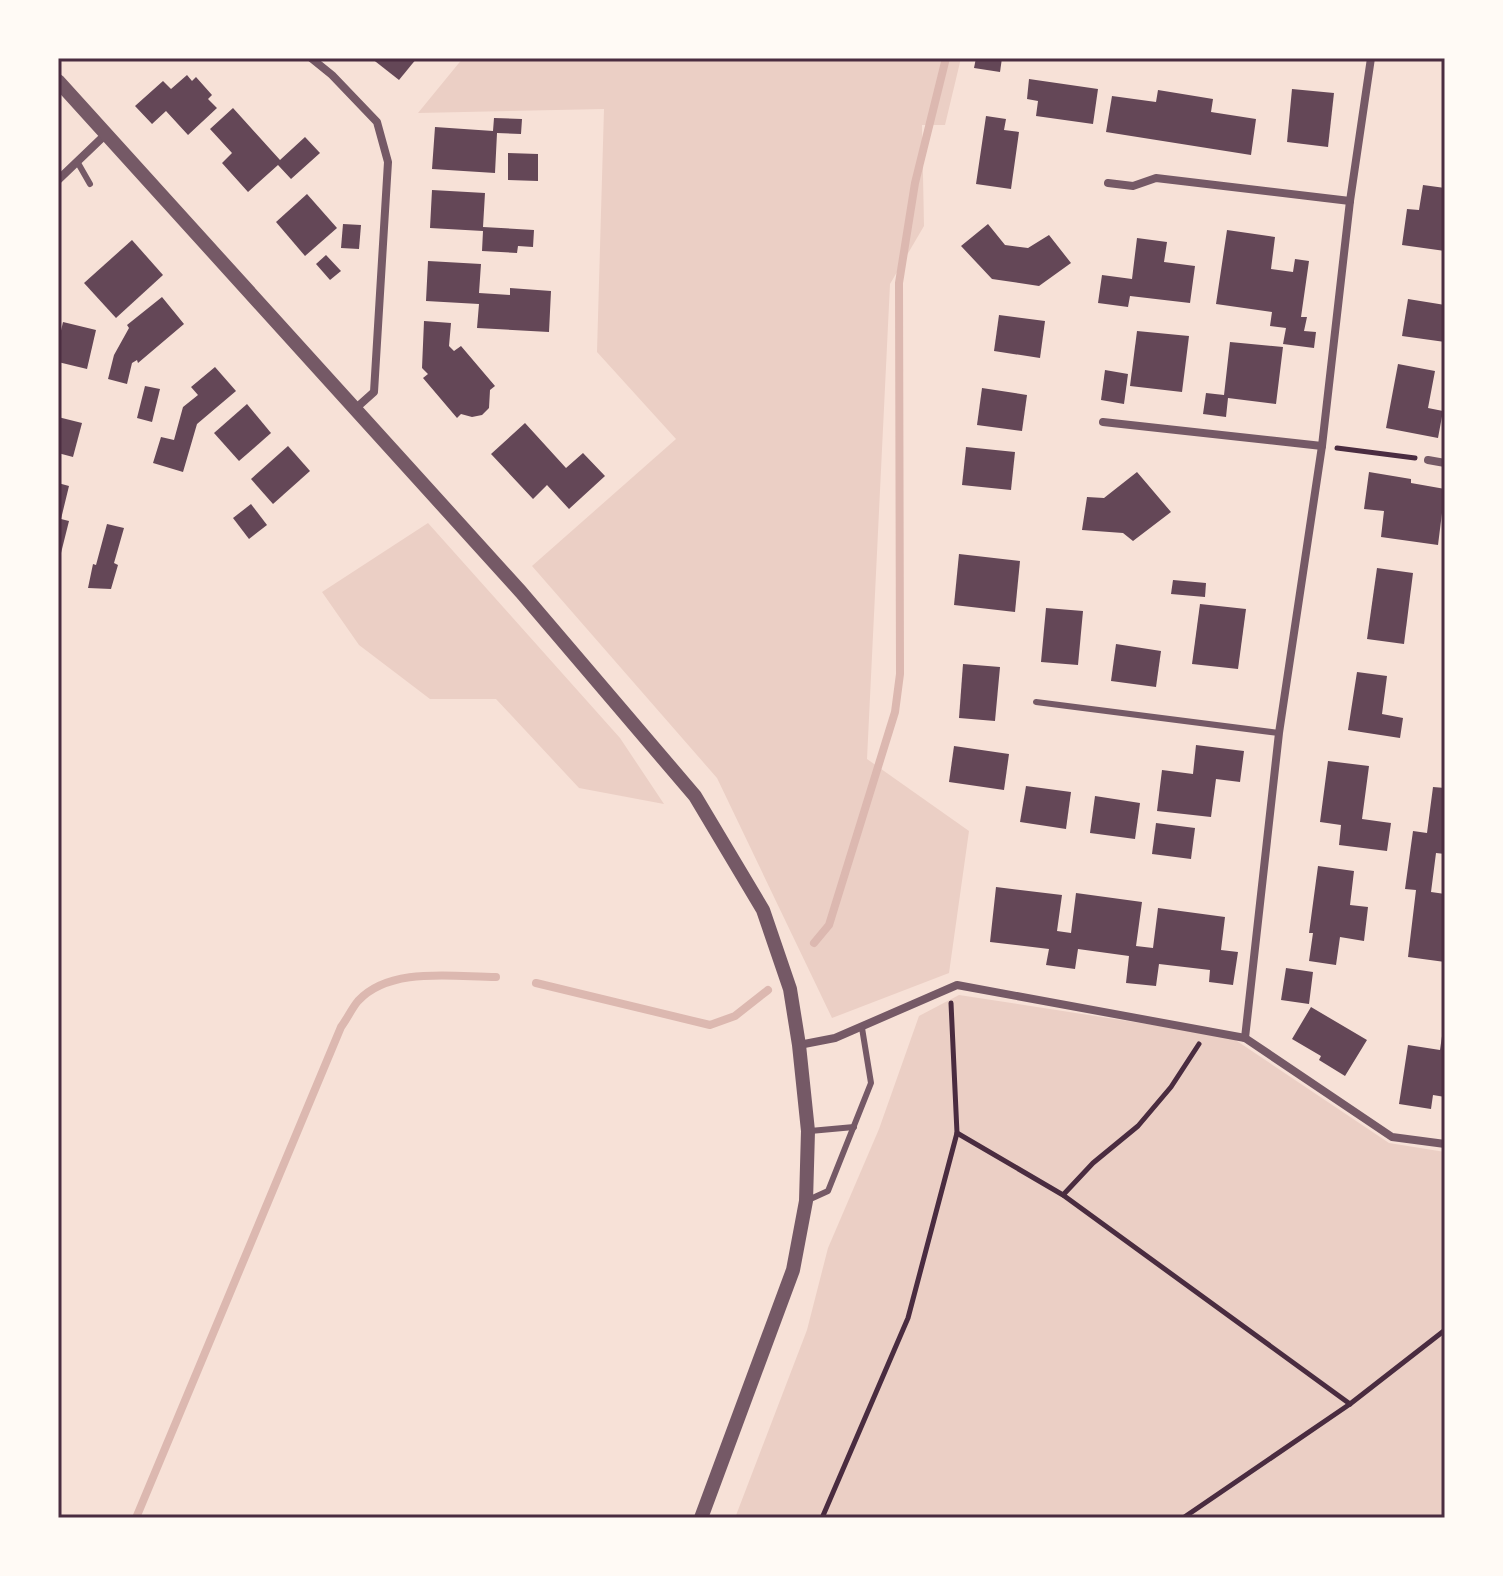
<svg xmlns="http://www.w3.org/2000/svg" width="1503" height="1576" font-family="'Noto Sans',sans-serif">
<rect width="100%" height="100%" fill="#f7e1d7"/>
<g fill="#ebcfc5">
<polygon points="463,58 961,58 945,125 922,125 924,226 890,284 867,759 969,831 949,973 832,1018 717,778 532,566 676,439 597,352 604,109 418,113"/>
<polygon points="428,523 620,738 664,804 579,788 496,699 430,699 359,645 322,592"/>
<polygon points="959,995 1231,1037 1389,1143 1445,1152 1445,1518 735,1518 807,1330 828,1248 879,1129 919,1016"/>
</g>
<g fill="none" stroke-linecap="round" stroke-linejoin="round">
<g stroke="#dcb8b0" stroke-width="8">
<polyline points="814,943 829,925 895,712 900,674 899,283 915,183 946,58"/>
<polyline points="536,983 710,1025 735,1016 768,990"/>
<path d="M136 1518 341 1027C347 1019 352 1008 358 1001 390 966 454 977 496 977"/>
</g>
</g>
<g fill="#644757">
<polygon points="371,58 417,58 399,80"/>
<polygon points="976,58 1002,58 1000,72 974,68"/>
<polygon points="187,75 192,81 196,77 212,95 208,99 217,108 188,135 166,111 152,124 135,106 163,81 171,89"/>
<polygon points="1029,79 1098,89 1093,124 1036,116 1038,101 1027,99"/>
<polygon points="1292,89 1334,93 1328,147 1287,142"/>
<polygon points="1158,90 1213,99 1211,112 1256,119 1251,155 1106,132 1112,96 1156,102"/>
<polygon points="233,108 280,160 305,137 320,153 291,179 278,165 248,192 222,163 232,153 210,129"/>
<polygon points="986,116 1006,119 1004,130 1019,132 1011,189 976,184"/>
<polygon points="494,118 522,119 521,134 497,133 495,173 432,169 435,127 493,131"/>
<polygon points="508,153 538,154 538,181 508,180"/>
<polygon points="1423,185 1445,188 1445,251 1402,245 1407,209 1419,210"/>
<polygon points="432,190 485,193 483,227 534,230 533,247 518,246 517,253 482,251 483,231 430,228"/>
<polygon points="307,194 337,228 305,256 276,222"/>
<polygon points="343,224 361,225 359,249 341,248"/>
<polygon points="988,224 1005,245 1028,248 1049,235 1071,263 1039,286 992,279 961,246"/>
<polygon points="1227,230 1275,237 1271,269 1293,272 1295,259 1309,261 1301,317 1307,317 1304,331 1316,332 1314,348 1283,344 1286,328 1270,326 1272,312 1216,304"/>
<polygon points="1137,238 1167,242 1164,262 1195,266 1190,303 1130,296 1128,307 1098,303 1102,275 1132,279"/>
<polygon points="132,240 163,275 116,318 84,283"/>
<polygon points="326,255 341,271 330,280 316,264"/>
<polygon points="428,261 481,264 479,293 510,295 510,288 551,291 549,332 477,328 479,304 426,301"/>
<polygon points="162,297 184,324 138,363 137,360 132,363 127,384 108,379 114,355 129,328 127,325"/>
<polygon points="1408,299 1445,305 1445,342 1402,336"/>
<polygon points="999,315 1045,321 1040,358 994,351"/>
<polygon points="424,321 451,323 449,346 454,351 461,346 495,386 490,390 489,408 482,415 472,417 461,414 457,418 423,378 428,374 422,368"/>
<polygon points="63,322 96,330 87,369 58,362 58,343"/>
<polygon points="1137,331 1189,336 1182,392 1130,386"/>
<polygon points="1230,342 1283,347 1276,404 1228,398 1226,417 1203,414 1206,393 1224,395"/>
<polygon points="1398,364 1435,371 1428,408 1443,411 1438,438 1386,428"/>
<polygon points="215,367 236,391 197,424 183,472 153,463 161,437 174,440 183,407 198,395 191,387"/>
<polygon points="1105,370 1128,374 1124,404 1101,400"/>
<polygon points="145,386 160,389 152,422 137,418"/>
<polygon points="982,388 1027,395 1022,431 977,425"/>
<polygon points="247,404 271,433 239,461 214,433"/>
<polygon points="58,417 82,423 73,457 58,453"/>
<polygon points="525,423 566,468 583,453 605,476 569,509 547,485 533,499 491,454"/>
<polygon points="288,446 310,471 273,504 251,479"/>
<polygon points="966,447 1015,452 1011,490 962,485"/>
<polygon points="1137,472 1171,512 1133,541 1123,533 1082,530 1087,497 1104,498"/>
<polygon points="1369,472 1411,479 1411,483 1445,489 1438,545 1381,537 1384,511 1364,509"/>
<polygon points="58,483 69,486 61,519 69,521 61,553 58,552"/>
<polygon points="251,504 267,525 249,539 233,518"/>
<polygon points="107,524 124,528 114,563 118,565 111,589 88,588 93,564 96,565"/>
<polygon points="959,554 1020,561 1015,612 954,605"/>
<polygon points="1377,568 1413,573 1404,644 1367,639"/>
<polygon points="1173,580 1206,583 1205,597 1171,594"/>
<polygon points="1200,604 1246,609 1238,669 1192,664"/>
<polygon points="1046,608 1083,611 1078,665 1041,662"/>
<polygon points="1116,644 1161,651 1156,687 1111,681"/>
<polygon points="963,664 1000,667 995,721 959,718"/>
<polygon points="1357,672 1387,676 1382,714 1403,718 1400,738 1348,730"/>
<polygon points="1196,745 1244,751 1240,782 1216,779 1211,817 1157,811 1162,770 1193,774"/>
<polygon points="954,746 1009,754 1004,790 949,782"/>
<polygon points="1328,761 1369,766 1362,819 1391,823 1387,851 1339,845 1341,825 1320,822"/>
<polygon points="1026,786 1071,792 1066,829 1020,822"/>
<polygon points="1433,787 1445,788 1445,854 1436,853 1431,892 1445,894 1445,962 1408,957 1416,890 1405,889 1413,831 1427,833"/>
<polygon points="1095,796 1140,803 1135,839 1090,833"/>
<polygon points="1156,823 1195,828 1191,859 1152,854"/>
<polygon points="1318,866 1354,871 1350,905 1368,907 1364,941 1340,937 1336,965 1309,961 1313,933 1309,933"/>
<polygon points="996,887 1062,895 1057,931 1071,933 1076,893 1142,902 1136,946 1153,948 1158,908 1225,917 1221,950 1238,952 1233,985 1209,982 1210,970 1159,964 1156,986 1126,983 1129,956 1078,949 1075,969 1046,965 1049,949 990,942"/>
<polygon points="1286,968 1313,972 1309,1004 1281,1000"/>
<polygon points="1311,1007 1367,1040 1345,1076 1319,1060 1321,1056 1292,1039"/>
<polygon points="1443,1029 1445,1097 1433,1095 1431,1109 1399,1104 1408,1045 1440,1050"/>
</g>
<g fill="none" stroke-linecap="round" stroke-linejoin="round">
<g stroke="#4a2c40" stroke-width="5">
<polyline points="1337,448 1415,458"/>
<polyline points="957,1133 1063,1195 1350,1404"/>
<polyline points="1063,1195 1093,1163 1138,1126 1171,1087 1199,1044"/>
<polyline points="822,1518 908,1318 957,1133 951,1003"/>
<polyline points="1183,1518 1350,1404 1445,1330"/>
</g>
<g stroke="#755966" stroke-width="6">
<polyline points="78,163 90,184"/>
<polyline points="1036,702 1279,733"/>
<polyline points="810,1131 854,1127"/>
<polyline points="806,1201 828,1191 871,1083 862,1028"/>
</g>
<g stroke="#755966" stroke-width="8">
<polyline points="311,58 332,75 377,122 388,162 374,392 355,409"/>
<polyline points="58,180 105,135"/>
<polyline points="1108,183 1133,186 1156,178 1350,201"/>
<polyline points="1103,422 1322,446"/>
<polyline points="1428,460 1445,463"/>
<polyline points="1245,1038 1279,733 1322,446 1350,201 1371,58"/>
<polyline points="799,1045 835,1038 957,985 1245,1038 1392,1137 1445,1144"/>
</g>
<polyline stroke="#755966" stroke-width="14" points="58,81 521,592 695,796 763,910 790,989 799,1045 808,1131 806,1201 793,1270 701,1518"/>
</g>
<rect width="1503" height="1576" fill="none" stroke="#fffaf5" stroke-width="120"/>
<rect x="60" y="60" width="1383" height="1456" fill="none" stroke="#4a2c40" stroke-width="3"/>
</svg>
